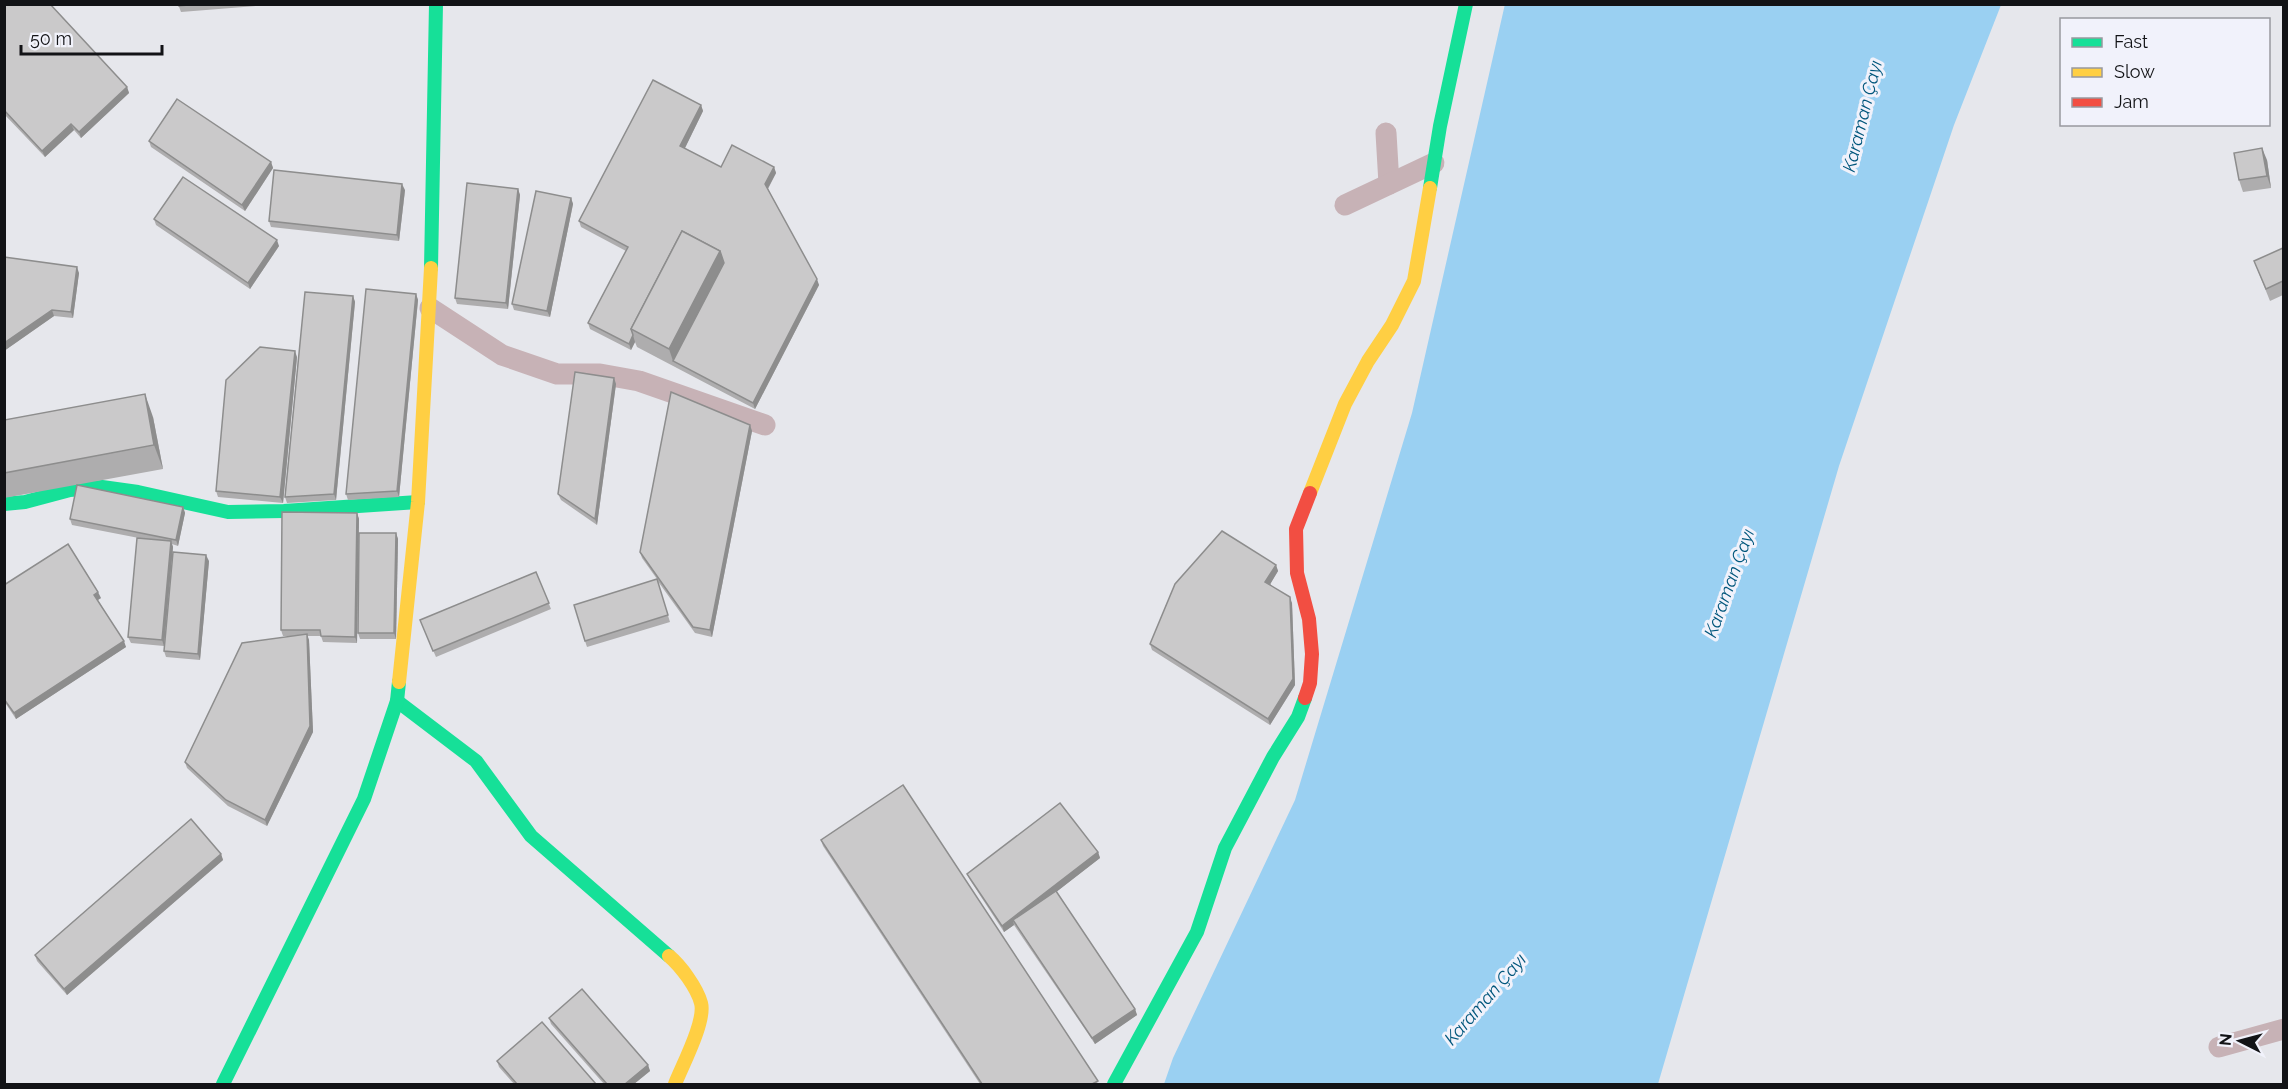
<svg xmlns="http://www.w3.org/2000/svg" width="2288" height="1089" font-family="Raleway,sans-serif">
<rect width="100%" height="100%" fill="#e6e7ec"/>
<polygon fill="#9ad0f2" points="1505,4 2001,5 1954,125 1839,466 1658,1084 1164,1084 1173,1058 1295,800 1412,413"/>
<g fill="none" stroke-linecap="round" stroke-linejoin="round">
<g stroke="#c7b2b6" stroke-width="21">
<polyline points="1386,133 1389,184"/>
<polyline points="1345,205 1434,163"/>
<polyline points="430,308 502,355 557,374 600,374 639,381 765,425"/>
<polyline points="2219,1047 2284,1029"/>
</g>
<g stroke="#16e098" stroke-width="14">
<polyline points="1430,188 1440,126 1466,4"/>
<polyline points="431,268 436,4"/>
<polyline points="4,504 25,502 70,490 102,487 138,492 228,512 284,511 418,502"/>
<polyline points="397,701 476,761 531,836 669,956"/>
<polyline points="223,1084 364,799 397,701 399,682"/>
<polyline points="1114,1084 1197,932 1225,848 1273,757 1298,717 1305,698"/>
</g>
<g stroke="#ffcf43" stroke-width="14">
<polyline points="1310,493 1345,404 1368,361 1392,325 1414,281 1430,188"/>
<polyline points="399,682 418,502 431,268"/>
<path d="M669 956C681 966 697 988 701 1003 706 1021 682 1066 675 1084"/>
</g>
<polyline stroke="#f24e42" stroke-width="14" points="1305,698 1310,683 1312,654 1309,619 1297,573 1296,529 1310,493"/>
</g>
<g fill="#aeadae">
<polygon points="4,4 127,87 129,93 81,138 74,130 45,157 4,114"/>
<polygon points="178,4 280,4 181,12"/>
<polygon points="701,105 703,111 685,148 721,167 774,167 776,173 768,189 819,285 755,409 637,347 635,342 631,350 590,329 588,323 626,251 581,227 579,221"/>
<polygon points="149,141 271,162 273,168 245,211 151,147"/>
<polygon points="2267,160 2271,188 2243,192 2239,180"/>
<polygon points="518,189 520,195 508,309 457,304 455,298"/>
<polygon points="405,190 399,241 271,227 269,221"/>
<polygon points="571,198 573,204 550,317 514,310 512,304"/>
<polygon points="154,219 279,246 250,289 156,225"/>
<polygon points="2283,248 2283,295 2270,301 2254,261"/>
<polygon points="4,257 79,273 73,318 54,316 4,351"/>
<polygon points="416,294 418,300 399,497 348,500 346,494"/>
<polygon points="353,296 355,302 336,500 287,503 285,497"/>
<polygon points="297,357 283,503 218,497 216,491"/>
<polygon points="614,378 616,384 597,525 561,500 558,494"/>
<polygon points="153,417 163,469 4,498 4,420"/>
<polygon points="750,425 752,431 712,637 695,633 657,580 670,622 587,647 585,641 657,579 642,558 640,552"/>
<polygon points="183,507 185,513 178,546 172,544 173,547 164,646 131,643 128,637 144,539 72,525 70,519"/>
<polygon points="357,513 359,519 357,643 323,642 321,636 307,636 309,640 313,732 267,826 228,806 187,768 185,762 292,636 283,636 281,630"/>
<polygon points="396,533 398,539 396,639 360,639 358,633"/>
<polygon points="209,561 200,660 166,657 164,651"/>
<polygon points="1276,565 1278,571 1270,584 1292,603 1295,685 1270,725 1152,650 1150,644"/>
<polygon points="536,572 551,609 436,657 420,620"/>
<polygon points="4,585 101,598 98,600 126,647 16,719 4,701"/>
<polygon points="821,840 1099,1084 980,1084 823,846"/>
<polygon points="1098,852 1100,858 1056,892 1135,1009 1137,1015 1095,1044 1014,925 1004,932 970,880 967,874"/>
<polygon points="221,854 223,860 67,995 37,961 35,955"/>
<polygon points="549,1018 648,1065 650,1071 634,1084 604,1084 551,1024"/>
<polygon points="497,1061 596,1084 514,1084 499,1067"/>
</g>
<g fill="#8d8d8d">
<polygon points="127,87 129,93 81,138 79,132"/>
<polygon points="701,105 703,111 683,152 680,146"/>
<polygon points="71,124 74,130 45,157 42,151"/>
<polygon points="2262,148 2267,160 2271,188 2267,176"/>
<polygon points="271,162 273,168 245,211 242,205"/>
<polygon points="774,167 776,173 767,190 765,184"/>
<polygon points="402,184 405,190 399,241 397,235"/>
<polygon points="518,189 520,195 508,309 506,303"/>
<polygon points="571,198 573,204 550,317 547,311"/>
<polygon points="277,240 279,246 250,289 248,283"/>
<polygon points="720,251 727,269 673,361 669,349"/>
<polygon points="77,267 79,273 73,318 71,312"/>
<polygon points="817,279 819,285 755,409 753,403"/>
<polygon points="416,294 418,300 399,497 397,491"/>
<polygon points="353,296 355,302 336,500 334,494"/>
<polygon points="52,310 54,316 4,351 4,343"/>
<polygon points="633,335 635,342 631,350 629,344"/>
<polygon points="295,351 297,357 283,503 280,497"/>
<polygon points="614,378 616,384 597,525 595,519"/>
<polygon points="145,394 153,417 163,469 154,445"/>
<polygon points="750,425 752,431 712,637 710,630"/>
<polygon points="183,507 185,513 178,546 176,540"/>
<polygon points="357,513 359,519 357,643 355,637"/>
<polygon points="396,533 398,539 396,639 394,633"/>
<polygon points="171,541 173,547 164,646 162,640"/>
<polygon points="206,555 209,561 200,660 198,654"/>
<polygon points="1276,565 1278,571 1268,588 1265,582"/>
<polygon points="98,592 101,598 96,601 94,595"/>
<polygon points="1290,597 1292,603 1295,685 1270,725 1268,719"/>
<polygon points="307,634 309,640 313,732 267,826 265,820"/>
<polygon points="124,641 126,647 16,719 14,713"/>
<polygon points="1098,852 1100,858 1015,924 1013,920 1014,925 1004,932 1002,926"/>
<polygon points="221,854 223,860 67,995 64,989"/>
<polygon points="1135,1009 1137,1015 1095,1044 1092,1038"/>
<polygon points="648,1065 650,1071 634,1084 625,1084"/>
</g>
<g fill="#cac9ca" stroke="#8d8d8d" stroke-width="1.5">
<polygon points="4,4 50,4 127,87 79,132 71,124 42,151 4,110"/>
<polygon points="178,4 199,4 179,6"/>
<polygon points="653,80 701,105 680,146 721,167 732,145 774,167 765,184 817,279 753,403 673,361 724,263 720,251 682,231 631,329 633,335 629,344 588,323 628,247 579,221"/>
<polygon points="177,99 271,162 242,205 149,141"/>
<polygon points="2262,148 2267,176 2239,180 2234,153"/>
<polygon points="274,170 402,184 397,235 269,221"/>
<polygon points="183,177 277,240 248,283 154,219"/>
<polygon points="467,183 518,189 506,303 455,298"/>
<polygon points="536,191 571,198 547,311 512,304"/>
<polygon points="682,231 720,251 669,349 631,329"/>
<polygon points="2283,248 2283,281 2266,289 2254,261"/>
<polygon points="4,257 77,267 71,312 52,310 4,343"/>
<polygon points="366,289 416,294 397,491 346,494"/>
<polygon points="305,292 353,296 334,494 285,497"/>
<polygon points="260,347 295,351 280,497 216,491 226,380"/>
<polygon points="575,372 614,378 595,519 558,494"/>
<polygon points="671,392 750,425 710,630 693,627 640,552"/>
<polygon points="145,394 154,445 4,473 4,420"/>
<polygon points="77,485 183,507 176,540 70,519"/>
<polygon points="282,512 357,513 355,637 321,636 320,630 281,630"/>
<polygon points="1222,531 1276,565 1265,582 1290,597 1293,679 1268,719 1150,644 1175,584"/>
<polygon points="359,533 396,533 394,633 358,633"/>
<polygon points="137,538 171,541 162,640 128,637"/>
<polygon points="68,544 98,592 94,595 124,641 14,713 4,699 4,585"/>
<polygon points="173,552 206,555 198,654 164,651"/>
<polygon points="536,572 549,603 433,651 420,620"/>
<polygon points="657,579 668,615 585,641 574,605"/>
<polygon points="307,634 310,726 265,820 226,800 185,762 242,643"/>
<polygon points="903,785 1098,1081 1092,1084 982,1084 821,840"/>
<polygon points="1060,803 1098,852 1002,926 967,874"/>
<polygon points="191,819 221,854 64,989 35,955"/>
<polygon points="1056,891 1135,1009 1092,1038 1013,920"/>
<polygon points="582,989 648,1065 625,1084 607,1084 549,1018"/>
<polygon points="542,1022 596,1084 517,1084 497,1061"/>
</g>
<g text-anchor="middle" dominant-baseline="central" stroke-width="6" stroke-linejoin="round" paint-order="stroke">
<g font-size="18" font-style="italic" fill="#00567c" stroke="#f1f2fb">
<text transform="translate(1862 116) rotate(-76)">Karaman Çayı</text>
<text transform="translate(1729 583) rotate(-70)">Karaman Çayı</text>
<text transform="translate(1485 999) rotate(-49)">Karaman Çayı</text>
</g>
</g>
<rect width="2288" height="1089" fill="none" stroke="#121316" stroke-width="12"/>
<rect x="2060" y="18" width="210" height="108" fill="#f1f2fb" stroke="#98999f" stroke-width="1.5"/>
<rect x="2072" y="38" width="30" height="9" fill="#16e098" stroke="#98999f" stroke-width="1.5"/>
<text x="2114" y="48" font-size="18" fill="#121316">Fast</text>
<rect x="2072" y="68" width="30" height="9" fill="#ffcf43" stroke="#98999f" stroke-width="1.5"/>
<text x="2114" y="78" font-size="18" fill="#121316">Slow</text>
<rect x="2072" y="98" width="30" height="9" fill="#f24e42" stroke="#98999f" stroke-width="1.5"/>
<text x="2114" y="108" font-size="18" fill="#121316">Jam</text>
<g transform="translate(2240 1041) rotate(276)" stroke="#f1f2fb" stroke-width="4.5" paint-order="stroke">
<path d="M0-4.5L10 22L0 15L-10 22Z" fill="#121316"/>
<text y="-9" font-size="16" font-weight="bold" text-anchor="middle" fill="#121316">N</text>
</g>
<path d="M21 45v9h141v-9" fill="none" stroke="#121316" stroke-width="3"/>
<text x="30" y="45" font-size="18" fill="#121316" stroke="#f1f2fb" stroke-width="4.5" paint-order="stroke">50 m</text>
</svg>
